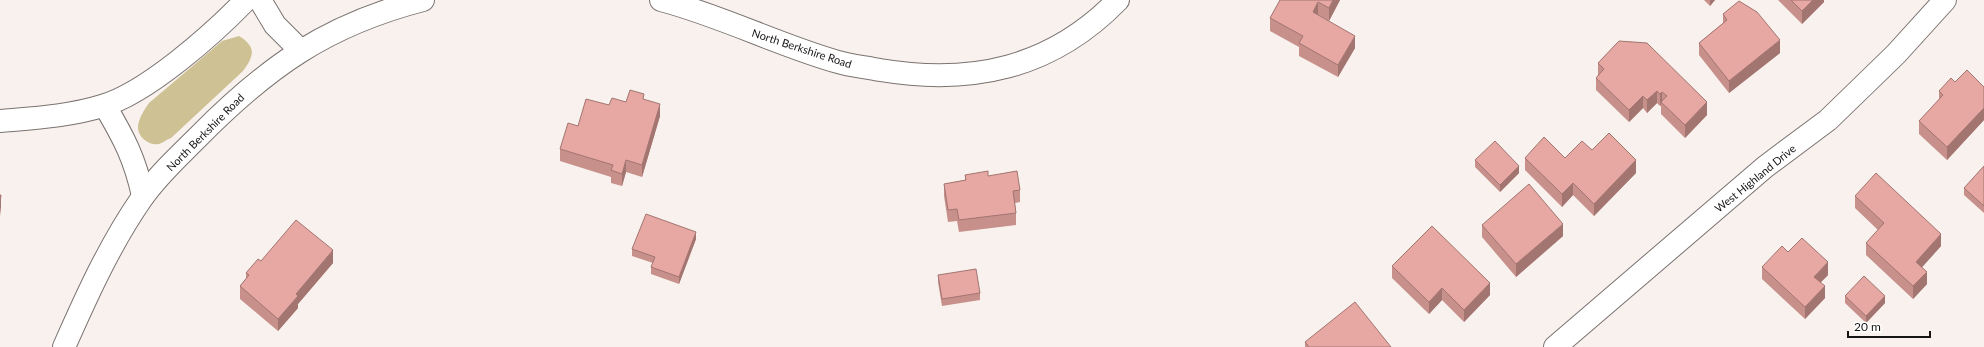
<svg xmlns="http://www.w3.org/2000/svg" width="1984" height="347" font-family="Lato,sans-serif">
<rect width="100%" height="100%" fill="#f9f1ed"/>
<path fill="#cec193" d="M239 36C257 47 254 56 243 71L171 138C167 139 163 143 159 144 149 146 137 137 138 126 139 118 144 110 149 103L222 41Z"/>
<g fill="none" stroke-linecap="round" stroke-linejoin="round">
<defs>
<g id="minor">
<polyline points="260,0 275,25 300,50"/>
<path d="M661 0C722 16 778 45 838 62 851 66 866 67 880 70 971 85 1051 69 1118 0"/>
<path d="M105 106C124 138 135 159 143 196"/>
<path d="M0 121C34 118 70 116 102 106 147 93 213 34 246 0"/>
<path d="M64 347C87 295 110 244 142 198 157 176 179 156 197 138 267 67 326 25 423 0"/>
<polyline points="1555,347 1765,167 1828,120 1896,54 1945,0"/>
</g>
</defs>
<use href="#minor" stroke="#7a7370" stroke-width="24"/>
<use href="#minor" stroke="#fff" stroke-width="22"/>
</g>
<g fill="#c7908b">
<polygon points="1280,0 1340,0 1329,21 1318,15 1355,48 1338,77 1299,56 1299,47 1270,31 1270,18"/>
<polygon points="1704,0 1715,0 1710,6"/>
<polygon points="1778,0 1824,0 1824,2 1802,24"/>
<polygon points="1723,14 1780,53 1729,93 1699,55 1699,43 1723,23"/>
<polygon points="1619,41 1707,115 1685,138 1661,114 1661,105 1660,106 1657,103 1647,113 1643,108 1629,122 1596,90 1596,78 1598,75 1598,63"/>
<polygon points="1984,87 1984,120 1947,160 1919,134 1919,121 1939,100 1939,91"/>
<polygon points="644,99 660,116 642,177 626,172 622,186 611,183 611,177 560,161 560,149 578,126 609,105"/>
<polygon points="1592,150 1636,173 1594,216 1573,195 1562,207 1525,170 1525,158 1565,158"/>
<polygon points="1475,160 1519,173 1500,192 1475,167"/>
<polygon points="1984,166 1984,213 1964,195 1964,188"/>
<polygon points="965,175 988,176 1020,190 1020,202 1015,203 1016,213 1016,225 959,232 957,221 948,222 944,196 944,184 965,180"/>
<polygon points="1855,196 1941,246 1922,267 1927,284 1913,299 1866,255 1866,243 1878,230 1855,208"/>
<polygon points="1482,225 1563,236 1516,277 1482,237"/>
<polygon points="696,239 679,284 651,274 651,267 653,263 632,256 632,249"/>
<polygon points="1788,252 1828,275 1821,282 1825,298 1805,319 1762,279 1762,267"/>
<polygon points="261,261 333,263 298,304 298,308 278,331 240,299 240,286 246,279 246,273"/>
<polygon points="1392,266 1490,295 1464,322 1442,300 1429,314 1392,278"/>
<polygon points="938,275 980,293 980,300 942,306 938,282"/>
<polygon points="1845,296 1885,303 1866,323 1845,303"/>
<polygon points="1305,342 1391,347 1305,347"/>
</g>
<g fill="#a27571">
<polygon points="1333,0 1340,0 1329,21 1329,8"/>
<polygon points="1710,0 1715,0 1710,6"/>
<polygon points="1813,0 1824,0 1824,2 1802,24 1802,11"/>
<polygon points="1318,2 1318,15 1313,25 1313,12"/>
<polygon points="1355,36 1355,48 1338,77 1338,65"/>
<polygon points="1780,40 1780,53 1729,93 1729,81"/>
<polygon points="1657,91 1657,103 1647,113 1647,100"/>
<polygon points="1662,92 1662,103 1661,102 1661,105 1660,106 1660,94"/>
<polygon points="1643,96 1643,108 1629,122 1629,110"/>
<polygon points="1707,102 1707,115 1685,138 1685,125"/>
<polygon points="660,104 660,116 642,177 642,165"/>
<polygon points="1984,108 1984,120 1947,160 1947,147"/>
<polygon points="626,160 626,172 622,186 622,174"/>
<polygon points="1636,160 1636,173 1594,216 1594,204"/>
<polygon points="1519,166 1519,173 1500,192 1500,185"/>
<polygon points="1573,183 1573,195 1562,207 1562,194"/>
<polygon points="1,195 1,207 0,216 0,204"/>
<polygon points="1563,224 1563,236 1516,277 1516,264"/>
<polygon points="696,232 696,239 679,284 679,277"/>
<polygon points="1941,234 1941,246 1916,274 1916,262"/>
<polygon points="333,250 333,263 298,304 298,308 278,331 278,319 296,294"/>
<polygon points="1828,262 1828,275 1814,289 1814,277"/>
<polygon points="1927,272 1927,284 1913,299 1913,286"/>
<polygon points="1490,283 1490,295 1464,322 1464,310"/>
<polygon points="1825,286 1825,298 1805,319 1805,307"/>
<polygon points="1442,288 1442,300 1429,314 1429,302"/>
<polygon points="1885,296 1885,303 1866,323 1866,316"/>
</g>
<g fill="#e7a7a2" stroke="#a27571">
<polygon points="1280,0 1333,0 1329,8 1318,2 1313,12 1355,36 1338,65 1299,43 1303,36 1270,18"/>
<polygon points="1791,0 1813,0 1802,11"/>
<polygon points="1739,1 1757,12 1780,40 1729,81 1699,43 1727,20 1723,14"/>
<polygon points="1619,41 1647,43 1707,102 1685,125 1661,102 1667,96 1662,92 1660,94 1657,91 1647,100 1643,96 1629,110 1596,78 1604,69 1598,63"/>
<polygon points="1967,70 1984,87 1984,108 1947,147 1919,121 1943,95 1939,91 1951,78 1955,82"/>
<polygon points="630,90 644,94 643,99 660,104 642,165 626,160 622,174 611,170 613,165 560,149 568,123 578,126 586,99 609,105 612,98 626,102"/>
<polygon points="1609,133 1636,160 1594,204 1573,183 1562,194 1525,158 1544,137 1565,158 1582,141 1592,150"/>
<polygon points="1495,141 1519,166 1500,185 1475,160"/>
<polygon points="1984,166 1984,206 1964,188"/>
<polygon points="988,171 988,176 1017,171 1020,190 1013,191 1016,213 959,220 957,209 948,210 944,184 966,180 965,175"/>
<polygon points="1876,173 1941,234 1916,262 1927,272 1913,286 1866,243 1884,223 1855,196"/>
<polygon points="1529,184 1563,224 1516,264 1482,225"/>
<polygon points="0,195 1,195 0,204"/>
<polygon points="646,214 696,232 679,277 651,267 655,257 632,249"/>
<polygon points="296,220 333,250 296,294 298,296 278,319 240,286 249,275 246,273 258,259 261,261"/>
<polygon points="1432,226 1490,283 1464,310 1442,288 1429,302 1392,266"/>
<polygon points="1802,238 1828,262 1814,277 1825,286 1805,307 1762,267 1782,246 1788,252"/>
<polygon points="976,269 980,293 942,299 938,275"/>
<polygon points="1864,276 1885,296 1866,316 1845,296"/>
<polygon points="1355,302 1391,347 1309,347 1305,342"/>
</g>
<g text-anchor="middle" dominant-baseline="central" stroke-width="3" stroke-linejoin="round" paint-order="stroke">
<g font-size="11" fill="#171514" stroke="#fff">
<text transform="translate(802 48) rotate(18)">North Berkshire Road</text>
<text transform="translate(205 132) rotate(-45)">North Berkshire Road</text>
<text transform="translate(1755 178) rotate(-39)">West Highland Drive</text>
</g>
</g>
<path d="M1848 331v6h82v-6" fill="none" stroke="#171514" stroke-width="2"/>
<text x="1854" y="331" font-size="12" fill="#171514" stroke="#ffffff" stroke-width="3" paint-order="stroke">20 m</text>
</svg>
